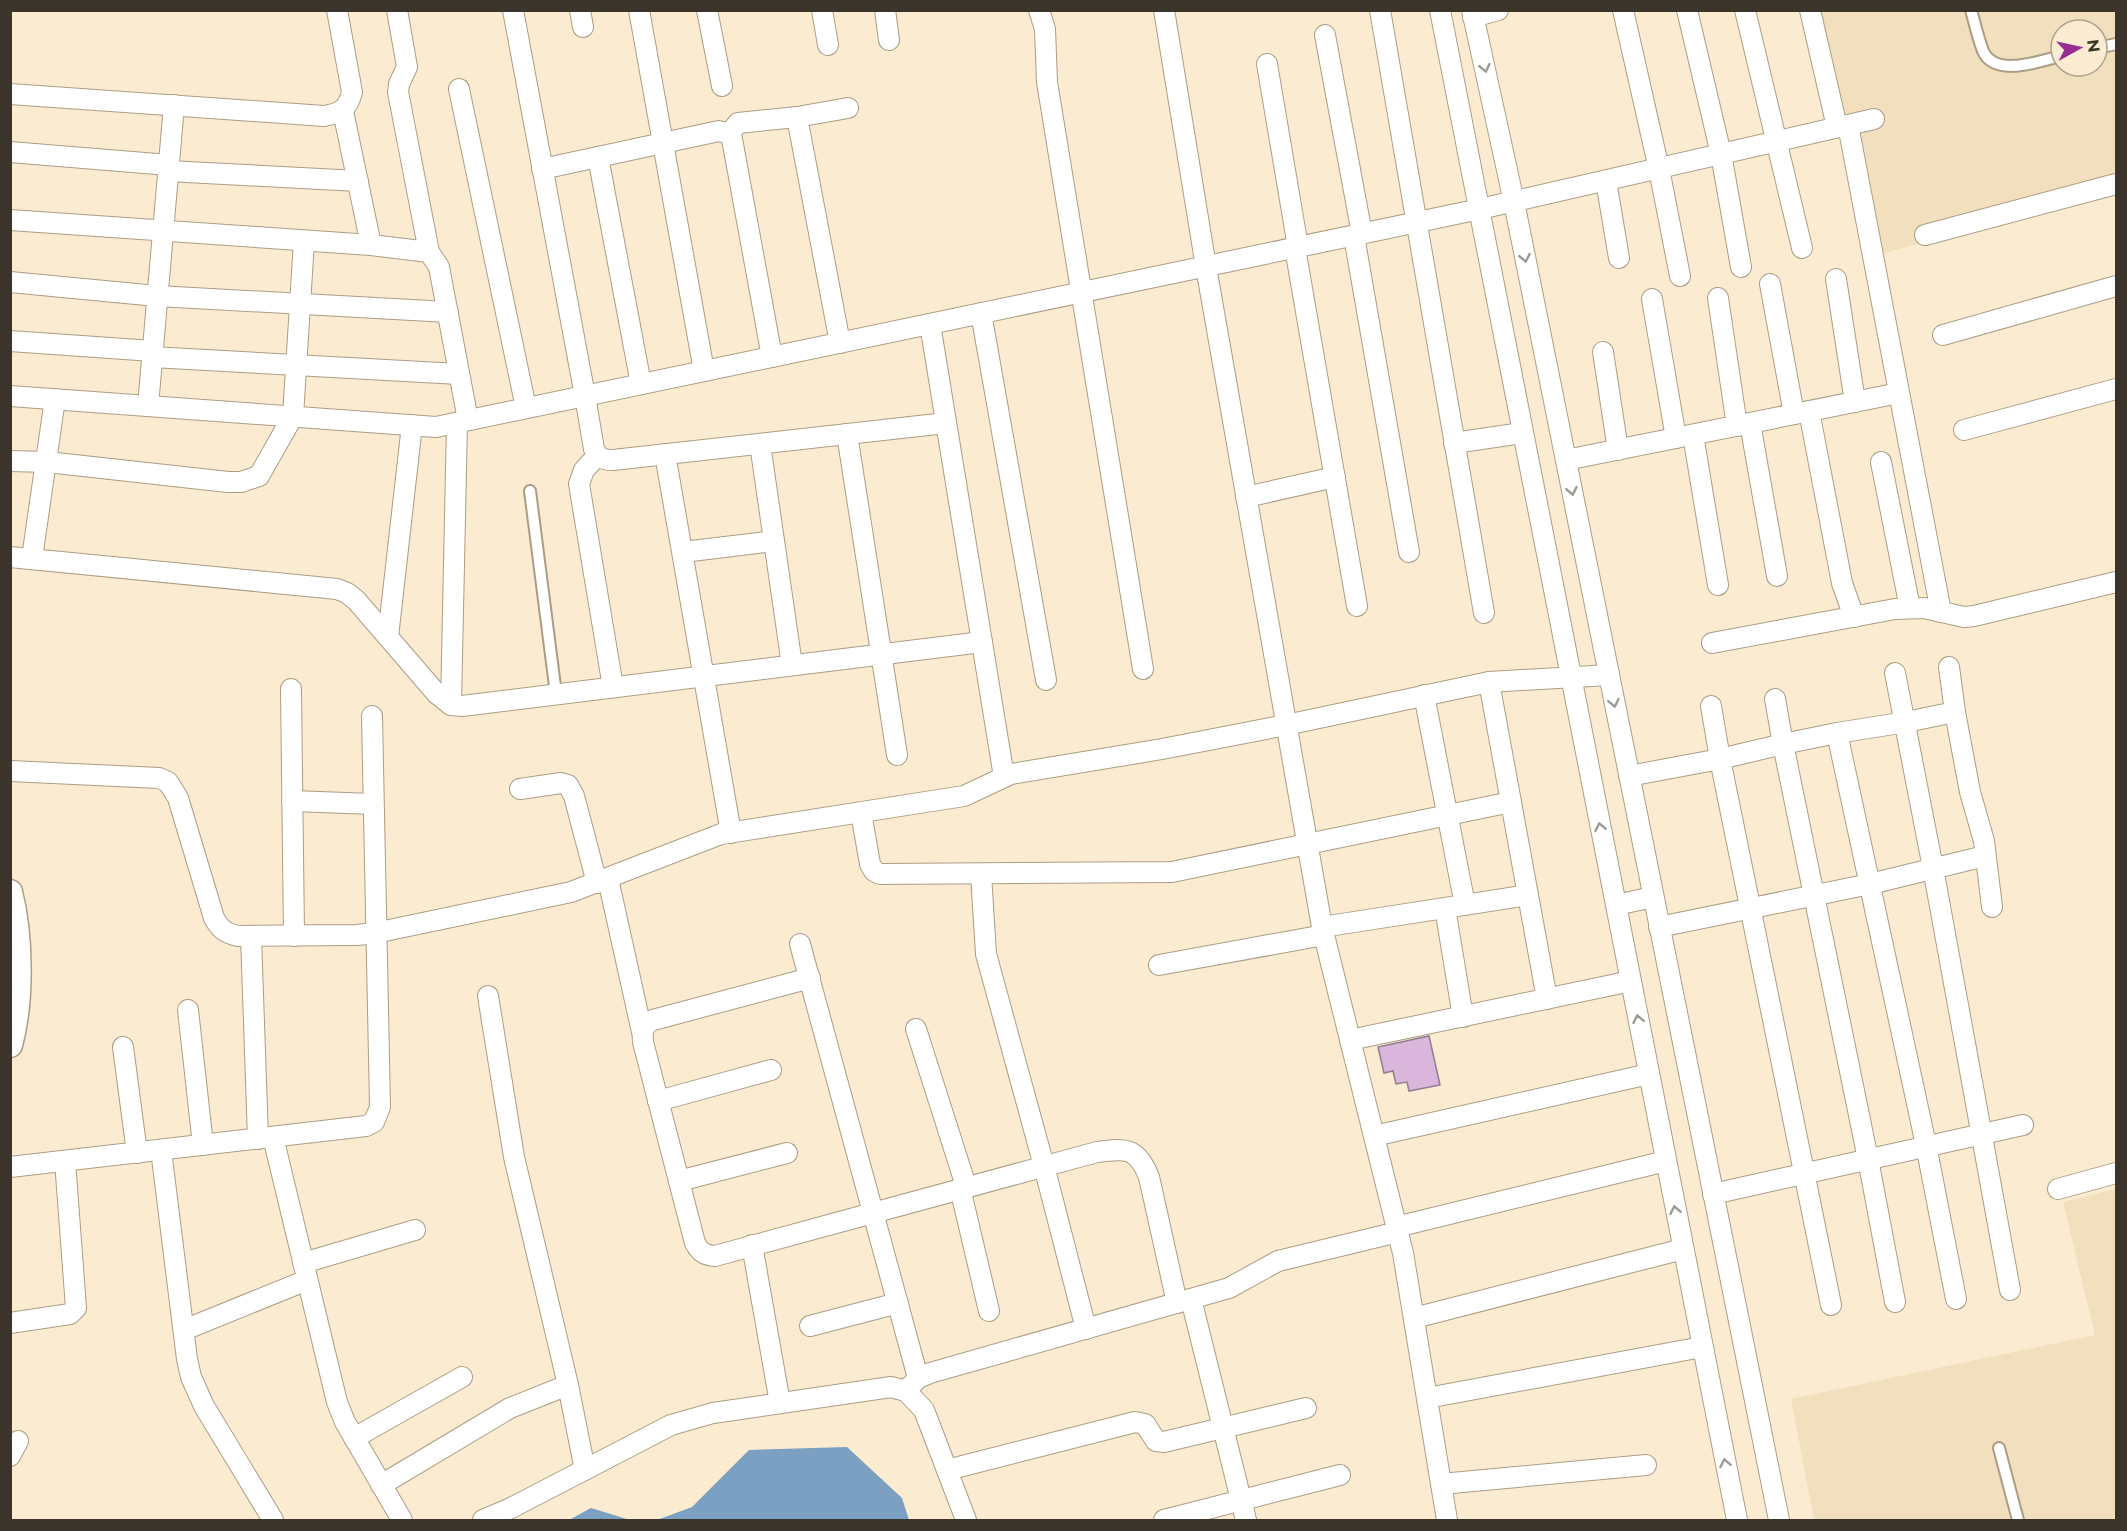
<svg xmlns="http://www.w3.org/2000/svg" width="2127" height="1531" font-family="Montserrat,sans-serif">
<rect width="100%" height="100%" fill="#fbecd1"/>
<g fill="#f1dfbe" fill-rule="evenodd">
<path d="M1811 11H2116V192L1873 256ZM2061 30H2097V66H2061Z"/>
<polygon points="2116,1189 2116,1520 1814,1520 1791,1399 2095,1335 2063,1202"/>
</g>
<g fill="#7ba0c2">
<polygon points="847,1447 902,1498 909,1520 657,1520 692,1507 749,1450"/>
<polygon points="591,1508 630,1520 569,1520"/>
</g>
<polygon fill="#dab6dd" stroke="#917d92" stroke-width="1.5" points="1429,1036 1440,1085 1409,1091 1407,1082 1396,1084 1393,1071 1384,1073 1378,1047"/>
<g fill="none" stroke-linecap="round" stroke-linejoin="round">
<defs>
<g id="service">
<path d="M1971 10C1975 24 1978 38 1983 51 1995 78 2040 61 2061 56"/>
<polyline points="2097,48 2116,44"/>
<polyline points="530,491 556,694"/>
<polyline points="1999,1448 2018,1520"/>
</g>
<g id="minor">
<polyline points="397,10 407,67 399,84 398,92 429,252"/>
<path d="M513 10 585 396 594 449C598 458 603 460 613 460L946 423"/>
<polyline points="580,10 583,27"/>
<polyline points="639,10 704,371"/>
<polyline points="707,10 722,86"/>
<polyline points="822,10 828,45"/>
<polyline points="885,10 889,40"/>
<polyline points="1039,10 1045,29 1047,82 1143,669"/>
<polyline points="1164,10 1206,267 1322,927 1403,1253 1447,1520"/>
<polyline points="1380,10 1484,613"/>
<polyline points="1440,10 1737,1520"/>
<polyline points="1472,10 1514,202 1779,1520"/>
<polyline points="1623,10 1659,169 1680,276"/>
<polyline points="1687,10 1721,154 1741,267"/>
<polyline points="1745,10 1802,248"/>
<polyline points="1810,10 1837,127"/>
<polyline points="1473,17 1498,10"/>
<polyline points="1325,35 1362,234"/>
<polyline points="1267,64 1298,247"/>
<polyline points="459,89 526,408"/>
<path d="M10 94 324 116C341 113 348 109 352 92L337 10"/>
<polyline points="343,111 371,245"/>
<polyline points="797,117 840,343"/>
<polyline points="1848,125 1941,612"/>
<polyline points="729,134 738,123 797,117 848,108"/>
<polyline points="10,152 169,165"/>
<polyline points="598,157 641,384"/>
<polyline points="542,169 719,131 729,134 732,139 772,357"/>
<polyline points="168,171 358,181"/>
<polyline points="1606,181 1619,258"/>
<polyline points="10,220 371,245 429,252 439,267 468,420"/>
<polyline points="1925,235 2116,184"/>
<polyline points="1354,236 1409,552"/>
<polyline points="1295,248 1357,606"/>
<polyline points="1836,279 1855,402"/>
<polyline points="10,282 157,296 448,312"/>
<polyline points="1770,284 1794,414"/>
<polyline points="1718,298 1737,426"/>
<polyline points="1652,299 1676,438"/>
<polyline points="981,313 1046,680"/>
<polyline points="930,324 1004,777"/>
<polyline points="1943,335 2116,286"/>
<polyline points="10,341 153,351"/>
<polyline points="1603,352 1618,450"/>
<polyline points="152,357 459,374"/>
<polyline points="10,396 436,427 1480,209 1874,119"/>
<polyline points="148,406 174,105"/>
<polyline points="1809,411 1842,583 1854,617"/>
<polyline points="1750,423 1777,576"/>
<polyline points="1964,430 2116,389"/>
<polyline points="847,434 897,755"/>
<polyline points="1693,435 1718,585"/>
<polyline points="1454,443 1522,433"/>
<polyline points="760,444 792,665"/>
<polyline points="665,454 731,833"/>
<polyline points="597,456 584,470 579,484 613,687"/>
<polyline points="1566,460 1899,393"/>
<polyline points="10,461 47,462 228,482 241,482 259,476 293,416 304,241"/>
<polyline points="1881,462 1910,608"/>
<polyline points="1246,497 1335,477"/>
<polyline points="683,552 774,541"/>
<polyline points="10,557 337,589 347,593 356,600 437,694 451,705 462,706 982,642"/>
<polyline points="32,558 55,399"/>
<polyline points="388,637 412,425"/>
<polyline points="1712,643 1895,609 1924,608 1964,617 1974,616 2116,582"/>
<polyline points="1949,667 1955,712 1970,792 1984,841 1992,907"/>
<polyline points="1895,673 1933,868 2010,1290"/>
<polyline points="1489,682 1547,999"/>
<polyline points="291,689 294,936"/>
<polyline points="1424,695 1465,905"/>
<polyline points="1775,699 1783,744 1837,733"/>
<polyline points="451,705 457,423"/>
<polyline points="1711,706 1720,759 1831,1305"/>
<polyline points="1955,712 1906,722 1837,733 1926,1145 1956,1299"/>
<path d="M10 771 159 778 168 782 178 798 214 918C220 929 225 933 238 936L357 935 375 933 571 892 721 834 964 796 1011 774 1162 749 1286 725 1489 682 1609 675"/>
<polyline points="1629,776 1720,759 1783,744 1868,1159 1895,1302"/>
<polyline points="520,789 561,783 568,785 574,796 597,883"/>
<polyline points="292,801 373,804"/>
<polyline points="861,813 870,864 874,871 880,874 1172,872 1511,802"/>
<polyline points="981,874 986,954 1044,1166 1086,1329"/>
<polyline points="608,879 642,1032"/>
<polyline points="1616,905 1653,897"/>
<polyline points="1445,908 1463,1017"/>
<polyline points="1322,927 1528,895"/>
<polyline points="1659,927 1870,884 1985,856"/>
<polyline points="251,936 258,1139"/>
<polyline points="800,944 918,1378"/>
<polyline points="1159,965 1324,935"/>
<path d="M810 978 653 1020C643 1025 642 1031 643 1042L695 1243C700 1252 704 1255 715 1256L1097 1152C1126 1148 1137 1147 1149 1177L1177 1303"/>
<polyline points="488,996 514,1157 568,1385 585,1470"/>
<polyline points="188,1010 203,1145"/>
<polyline points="916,1029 966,1186"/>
<polyline points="1350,1040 1631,981"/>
<polyline points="123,1047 137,1153"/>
<polyline points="658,1101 771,1070"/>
<polyline points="1374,1136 1649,1074"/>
<polyline points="273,1137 337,1402 345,1422 402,1520"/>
<polyline points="161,1150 187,1359 191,1377 204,1406 273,1520"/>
<polyline points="10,1167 366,1126 374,1122 380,1107 372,716"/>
<polyline points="679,1181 787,1153"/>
<polyline points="960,1188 989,1311"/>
<polyline points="2058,1189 2116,1173"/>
<polyline points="1713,1194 2023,1125"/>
<polyline points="1396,1227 1666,1161"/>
<polyline points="752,1245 780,1403"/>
<polyline points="303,1263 415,1230"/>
<polyline points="1191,1299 1246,1520"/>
<polyline points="1414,1318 1683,1249"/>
<polyline points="10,1323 70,1314 76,1308 65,1161"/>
<polyline points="810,1326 898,1303"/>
<polyline points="184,1330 307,1280"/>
<polyline points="906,1391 918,1378 930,1373 1229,1288 1278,1261 1398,1232"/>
<polyline points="1427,1398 1702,1347"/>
<polyline points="354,1438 462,1377"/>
<polyline points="10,1456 18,1441"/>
<polyline points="947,1470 1135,1422 1145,1424 1156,1441 1164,1442 1306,1408"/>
<polyline points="1441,1484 1646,1465"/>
<polyline points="381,1485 510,1408 568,1385"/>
<polyline points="483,1520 509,1509 671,1425 713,1413 891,1387 906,1391 924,1410 966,1520"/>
<polyline points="1164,1520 1340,1475"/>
</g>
<path id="tertiary" d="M10 892C21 935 22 1002 10 1045"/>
</defs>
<use href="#service" stroke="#ab9d84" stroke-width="14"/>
<use href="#minor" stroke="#ab9d84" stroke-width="22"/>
<use href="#tertiary" stroke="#ab9d84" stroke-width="27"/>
<use href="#service" stroke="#fff" stroke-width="10"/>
<use href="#minor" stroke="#fff" stroke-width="20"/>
<use href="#tertiary" stroke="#fff" stroke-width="24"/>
</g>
<defs><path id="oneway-chevron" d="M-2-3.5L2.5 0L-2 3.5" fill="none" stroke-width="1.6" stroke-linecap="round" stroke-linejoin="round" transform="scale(1.5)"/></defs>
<g stroke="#9c9a94">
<use href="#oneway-chevron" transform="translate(1485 68) rotate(78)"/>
<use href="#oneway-chevron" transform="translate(1525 258) rotate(79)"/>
<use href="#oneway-chevron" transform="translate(1572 491) rotate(79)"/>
<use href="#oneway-chevron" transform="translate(1614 703) rotate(79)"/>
<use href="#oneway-chevron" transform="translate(1600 827) rotate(-101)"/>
<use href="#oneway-chevron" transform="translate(1638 1019) rotate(-101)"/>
<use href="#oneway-chevron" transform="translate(1675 1210) rotate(-101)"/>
<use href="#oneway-chevron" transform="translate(1725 1463) rotate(-101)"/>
</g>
<rect width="2127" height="1531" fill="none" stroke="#3a342a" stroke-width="24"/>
<g transform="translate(2079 48) rotate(82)"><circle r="28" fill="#fbecd1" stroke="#aea28e" stroke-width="1.5"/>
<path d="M0-4.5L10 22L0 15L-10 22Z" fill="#972d90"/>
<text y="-9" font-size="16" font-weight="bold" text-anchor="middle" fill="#3a342a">N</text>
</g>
</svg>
